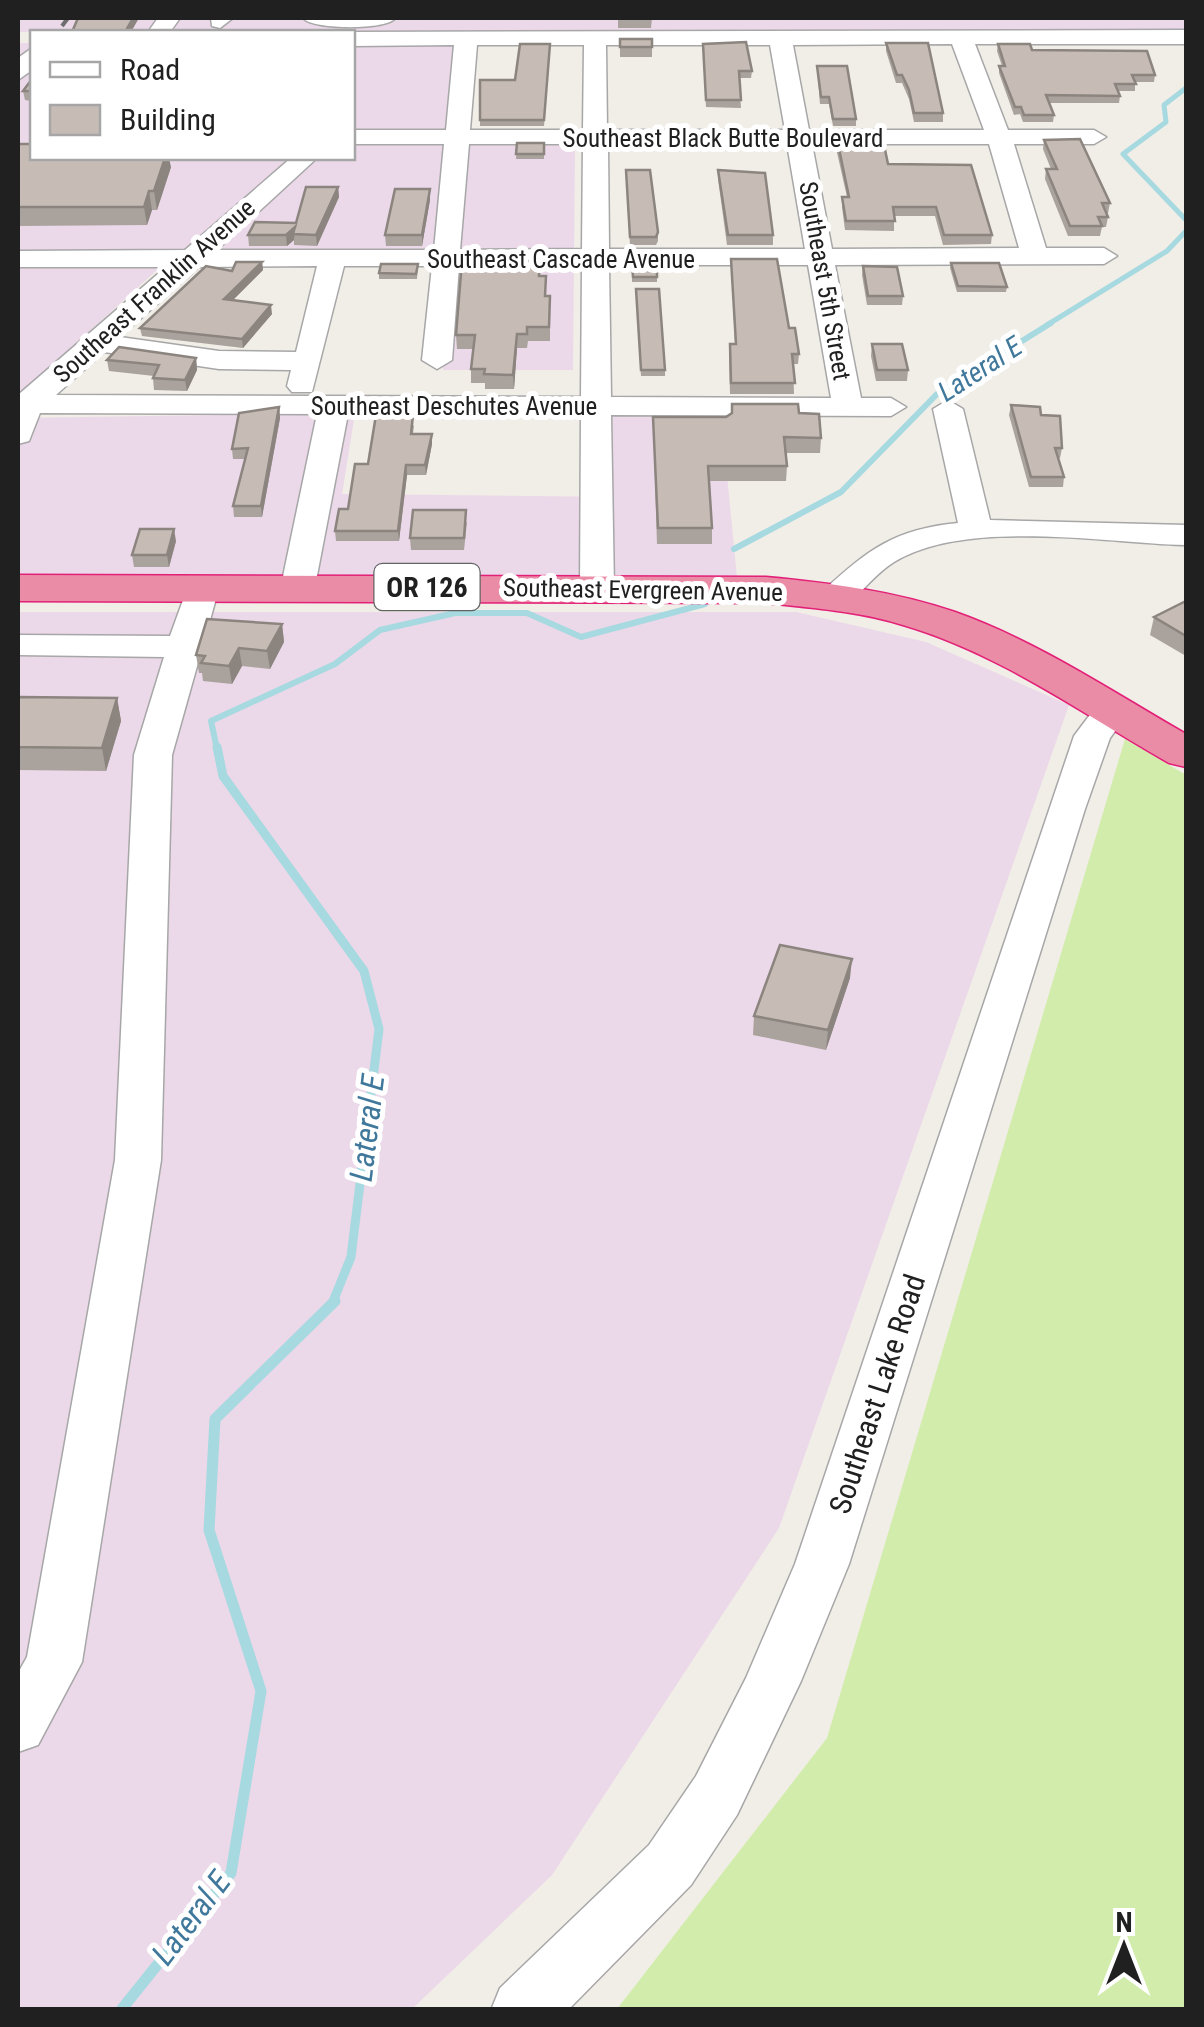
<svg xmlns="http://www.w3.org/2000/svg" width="1204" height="2027" font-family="'Roboto Condensed',sans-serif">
<rect width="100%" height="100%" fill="#f1ede7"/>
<g fill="#ebd8e9">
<polygon points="18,18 1186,18 1186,30 18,32"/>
<polygon points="353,42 474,42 463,145 575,144 573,370 443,370 455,251 179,250 18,396 18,43 32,43 32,158 352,158"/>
<polygon points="355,413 342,494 613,497 612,414 721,414 737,578 18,575 18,418"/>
<polygon points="18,612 796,612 926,642 1069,705 779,1528 552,1875 412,2009 18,2009"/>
</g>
<polygon fill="#d2edab" points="1125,739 1186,775 1186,2009 617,2009 827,1738"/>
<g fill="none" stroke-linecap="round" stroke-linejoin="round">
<g stroke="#a6d9e0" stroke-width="5">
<polyline points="1186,88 1164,105 1166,122 1123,154 1186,220"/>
<polyline points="1047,325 1167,251 1186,231"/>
</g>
<g stroke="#a6d9e0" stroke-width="6">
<polyline points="734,549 841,492 937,394 1051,323"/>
<polyline points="217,749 211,721 335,664 380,630 455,613 527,613 581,637 705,604"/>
</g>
<polyline stroke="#a6d9e0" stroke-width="9" points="217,747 223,776 364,971 379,1029 351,1257 332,1304"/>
<polyline stroke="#a6d9e0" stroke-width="11" points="121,2010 231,1873 261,1691 209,1530 215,1419 335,1301"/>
<defs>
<g id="minor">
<polygon points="158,18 180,18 170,32 148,32"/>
<polygon points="211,18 233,18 220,28 212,26"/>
<path d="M395 18C389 30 315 30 304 19Z"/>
<path d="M1186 30V44H975L1008 130H1094L1106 137 1094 144H1014L1046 248H1104L1117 256 1104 264 835 265 861 398H891L906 407 891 416 611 415 614 589 609 596H585L580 589 581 415 348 414 315 586 310 593H286L281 586 317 414 40 413 29 441 18 444V395L166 267H18V251L185 250 291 158H317L217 250H434L444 144H352V130H446L454 45 352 46 351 32ZM952 44 984 130H809L793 45ZM477 45H584L583 130H470ZM606 45H770L785 130H607ZM469 144H583L582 249 460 250ZM608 144H787L805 249H609ZM812 144H989L1019 248 832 249ZM609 265H808L831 398 611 397ZM317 266 296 352 219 351 120 337 199 267ZM344 266H432L422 360 437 369 452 360 459 266H582L581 397 56 395 104 352 219 369 291 370 287 386 292 392H312Z"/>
<polygon points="32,48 32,70 18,80 18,58"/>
<path d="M948 400 963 409 990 520 1186 525V545C1104 543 966 518 894 562 876 573 863 591 848 604H824L819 597 824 590C869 549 895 529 958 523L933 409Z"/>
<polygon points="202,578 214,581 219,588 172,755 161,1160 82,1662 38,1745 18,1752 18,1673 27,1657 115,1160 134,755 164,657 18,655 18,635 170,636 190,581"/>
<polygon points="1111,701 1124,704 1129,712 1110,738 1085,809 849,1564 801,1681 737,1815 691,1885 568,2010 491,2010 500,1988 649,1845 696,1776 746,1678 795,1564 1074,736 1098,704"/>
</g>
<path id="highway" d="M18 575 766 577C830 583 894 591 955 612 1037 641 1111 691 1186 734V767L1169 763C1083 714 999 653 903 625 859 611 812 608 766 603L18 601Z"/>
</defs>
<use href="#minor" stroke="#a7a7a7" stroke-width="3"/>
<use href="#highway" stroke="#e32077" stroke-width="3"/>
<use href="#minor" fill="#fff" fill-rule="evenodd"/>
<use href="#highway" fill="#eb8ca7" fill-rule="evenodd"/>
<polyline stroke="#6e6e6e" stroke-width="4" stroke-dasharray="11 11" stroke-linecap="butt" points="62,26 68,18"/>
</g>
<g fill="#aaa29c">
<polygon points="618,18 652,18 651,28 618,28"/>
<rect x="620" y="39" width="32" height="18"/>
<polygon points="886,43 943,113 943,122 914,122 909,99 902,83 896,83 886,51"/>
<polygon points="550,44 544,126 480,126 480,80 515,80"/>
<polygon points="998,44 1155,75 1154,82 1135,82 1135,91 1118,91 1120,96 1119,103 1049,103 1054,115 1053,122 1023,122 1020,114 1014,115 999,73 999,66 1002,66 997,51"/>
<polygon points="703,51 752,71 751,78 739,78 741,108 706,107"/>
<polygon points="817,66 856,119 856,126 833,126 829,104 820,104"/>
<polygon points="32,79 32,101 25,100 23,91"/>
<polygon points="837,139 888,164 992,235 991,244 943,245 935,216 894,216 894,231 845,230 842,207 842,197 847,197 836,148"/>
<polygon points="1044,140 1110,203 1108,213 1106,213 1108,217 1106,227 1102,227 1100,236 1068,236 1045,179 1046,169 1051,169 1043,149"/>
<polygon points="517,143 544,143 544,159 516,159"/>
<polygon points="18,144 32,158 171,167 157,210 152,210 147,225 18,226"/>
<polygon points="718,170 773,235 773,245 727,245 718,179"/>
<polygon points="626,179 658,232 658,241 656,245 630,245"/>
<polygon points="338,187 339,197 317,246 294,245 294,240 287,246 249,246 248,235 296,223"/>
<polygon points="430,200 422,246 386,246 385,235"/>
<polygon points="731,259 789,328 799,354 798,364 793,364 794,394 730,394 729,355 735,344"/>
<polygon points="262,262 263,270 233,300 272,314 243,348 142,336 140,328 232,271"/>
<rect x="632" y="263" width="25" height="19"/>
<polygon points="951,263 1007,287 1006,292 957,292 950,268"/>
<polygon points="418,264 417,279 379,279 379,273"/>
<polygon points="863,266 903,296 902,305 867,305 862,275"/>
<polygon points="540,276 546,296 550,296 550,341 528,341 527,348 517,348 514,389 485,389 485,383 471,383 471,369 473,349 457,349 456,335"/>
<polygon points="636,289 665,370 665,376 641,376"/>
<polygon points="872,344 908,370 907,381 876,381 871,356"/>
<polygon points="196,358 197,370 187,391 154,390 153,378 154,376 109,371 107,360"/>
<polygon points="1011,405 1041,415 1062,448 1060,458 1058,458 1064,477 1063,487 1029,487 1009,415"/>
<polygon points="279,407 280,418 262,517 234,517 233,506 245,459 233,459 232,449"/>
<polygon points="799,413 821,438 820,453 785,453 787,466 786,481 709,481 712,528 712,544 657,544 653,417 726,417"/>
<polygon points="414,425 413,434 432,444 426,475 407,475 399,541 336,541 335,531 348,509 368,464"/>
<polygon points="467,522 464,550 411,550 410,538"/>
<polygon points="176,541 169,567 134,567 132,555"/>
<polygon points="1186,601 1186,656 1150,635 1154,617"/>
<polygon points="282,624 284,642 270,669 242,666 232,684 203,681 202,673 199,673 196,655"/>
<polygon points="18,697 117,698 121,721 106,771 18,770"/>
<polygon points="850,978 826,1050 753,1035 754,1016"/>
</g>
<g fill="#8b847f">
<polygon points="133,18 139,18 131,32 125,32"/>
<polygon points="165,158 169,158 171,167 157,210 154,191"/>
<polygon points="338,187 339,197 317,246 316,235"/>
<polygon points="430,189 430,200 422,246 422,235"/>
<polygon points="149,191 152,210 147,225 144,207"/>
<polygon points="295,227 294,240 287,246 286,235"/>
<polygon points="262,262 263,270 225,308 224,299"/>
<polygon points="271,305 272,314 243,348 242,339"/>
<polygon points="517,334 517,348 514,389 513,375"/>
<polygon points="196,358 197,370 187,391 185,380"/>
<polygon points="279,407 280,418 262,517 261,506"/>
<polygon points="432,434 432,444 426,475 425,465"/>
<polygon points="406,465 407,475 399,541 398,531"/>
<polygon points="174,529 176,541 169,567 167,555"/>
<polygon points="282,624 284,642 270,669 267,651"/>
<polygon points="239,648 242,666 232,684 229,666"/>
<polygon points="117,698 121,721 106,771 102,748"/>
<polygon points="852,959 850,978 826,1050 828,1030"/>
</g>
<g fill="#c6bcb5" stroke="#8b847f" stroke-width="2.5">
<polygon points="78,18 133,18 125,32 72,32"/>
<rect x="620" y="39" width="32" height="8"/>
<polygon points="746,42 752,71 739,71 741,100 706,100 703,44"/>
<polygon points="886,43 928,43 943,113 914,113 909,90 902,75 897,75"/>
<polygon points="520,44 550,44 544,120 480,120 480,80 515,80"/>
<polygon points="998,44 1030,44 1032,50 1147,51 1155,75 1132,75 1136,84 1115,84 1120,96 1046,95 1054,115 1024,115 1021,107 1015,107 999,66 1005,66"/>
<polygon points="817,66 847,66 856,119 833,119 829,97 821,97"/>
<polygon points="32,79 32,91 23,91"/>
<polygon points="837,139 884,145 888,164 971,165 992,235 944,235 936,207 893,207 895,221 846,221 842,197 849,197"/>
<polygon points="1080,139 1110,203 1102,203 1108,217 1098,217 1102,226 1070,226 1046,169 1057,169 1044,140"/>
<polygon points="517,143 544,143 544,154 516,154"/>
<polygon points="18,144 32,144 32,158 165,158 154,191 149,191 144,207 18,207"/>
<polygon points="626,170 650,170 658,232 656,237 630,237"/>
<polygon points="718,170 765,173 773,235 728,235"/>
<polygon points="306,187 338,187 316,235 293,234 295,227 286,235 248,235 255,222 296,223"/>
<polygon points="395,189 430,189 422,235 385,235"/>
<polygon points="731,259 777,259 789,328 795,328 799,354 792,354 795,383 731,383 730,344 736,344"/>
<polygon points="462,261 540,261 539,276 546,276 545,296 550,296 549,327 527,327 527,334 517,334 513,375 484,374 485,369 471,369 475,335 456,335"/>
<polygon points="236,262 262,262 224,299 271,305 242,339 140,328 206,266 232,271"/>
<polygon points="632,263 657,263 657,277 633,277"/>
<polygon points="951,263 999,263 1007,287 958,286"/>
<polygon points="381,264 418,264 416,274 379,273"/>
<polygon points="863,266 897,267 903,296 868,296"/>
<polygon points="636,289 659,289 665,370 641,370"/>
<polygon points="872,344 902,344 908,370 877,370"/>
<polygon points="119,347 196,358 185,380 153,378 159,365 107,360"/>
<polygon points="732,404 798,404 799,413 819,414 821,438 784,437 787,466 708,466 712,528 658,528 653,417 726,417 732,413"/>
<polygon points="1011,405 1040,407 1041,415 1060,416 1062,448 1055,448 1064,477 1031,477"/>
<polygon points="279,407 261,506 233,506 248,448 232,449 239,413"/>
<polygon points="376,415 413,415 411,434 432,434 425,465 406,465 398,531 335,531 339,509 348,509 355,464 368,464"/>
<polygon points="413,510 466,510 464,538 410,538"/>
<polygon points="140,529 174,529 167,555 132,555"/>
<polygon points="1186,601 1186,636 1154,617"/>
<polygon points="207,619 282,624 267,651 239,648 229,666 201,663 205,656 196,655"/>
<polygon points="18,697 117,698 102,748 18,747"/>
<polygon points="780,945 852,959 828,1030 754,1016"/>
</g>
<g text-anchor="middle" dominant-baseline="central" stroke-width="10" stroke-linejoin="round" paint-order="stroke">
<g font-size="25" fill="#202020" stroke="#fff">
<text x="723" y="138">Southeast Black Butte Boulevard</text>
<text x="561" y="259">Southeast Cascade Avenue</text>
<text transform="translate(825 281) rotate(80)">Southeast 5th Street</text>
<text transform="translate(154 291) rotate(-42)">Southeast Franklin Avenue</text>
<text x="454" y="406">Southeast Deschutes Avenue</text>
<text transform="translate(643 590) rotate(1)">Southeast Evergreen Avenue</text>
</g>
<g font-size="28" font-style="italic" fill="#40789c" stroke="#fff">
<text transform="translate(980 369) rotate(-33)">Lateral E</text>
</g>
<rect fill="#fff" stroke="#636363" stroke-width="2.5" x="374.5" y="564" width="105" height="46" rx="8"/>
<g font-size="28" font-weight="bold" fill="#202020">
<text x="427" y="587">OR 126</text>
</g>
<g font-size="30" fill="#202020" stroke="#fff">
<text transform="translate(877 1394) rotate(-72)">Southeast Lake Road</text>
</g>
<g font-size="32" font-style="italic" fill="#40789c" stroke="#fff">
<text transform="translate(367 1128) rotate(-83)">Lateral E</text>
<text transform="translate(191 1918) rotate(-53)">Lateral E</text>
</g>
</g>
<rect width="1204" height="2027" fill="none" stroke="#202020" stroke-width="40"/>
<rect x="30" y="30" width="325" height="130" fill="#ffffff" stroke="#a6a6a6" stroke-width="2.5"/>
<rect x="50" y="62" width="50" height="15" fill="#ffffff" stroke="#a6a6a6" stroke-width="2.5"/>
<text x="120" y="80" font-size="30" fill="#202020">Road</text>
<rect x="50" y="105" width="50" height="30" fill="#c6bcb5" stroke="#a6a6a6" stroke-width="2.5"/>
<text x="120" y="130" font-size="30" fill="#202020">Building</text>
<g transform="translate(1124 1947)" stroke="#ffffff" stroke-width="8" paint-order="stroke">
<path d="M0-8L18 38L0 25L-18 38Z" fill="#202020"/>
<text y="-15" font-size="28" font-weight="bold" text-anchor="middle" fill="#202020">N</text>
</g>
</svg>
